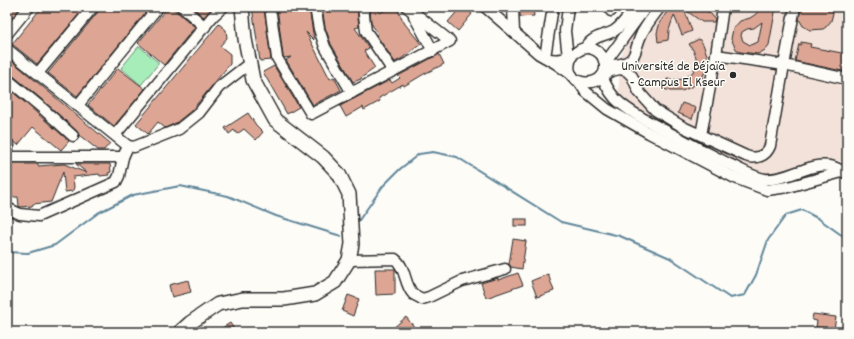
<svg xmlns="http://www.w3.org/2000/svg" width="854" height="339" font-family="Dekko,sans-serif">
<rect width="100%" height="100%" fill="#fdfcf7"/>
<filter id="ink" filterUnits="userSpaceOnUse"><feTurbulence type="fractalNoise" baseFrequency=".025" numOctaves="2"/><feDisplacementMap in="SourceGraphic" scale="8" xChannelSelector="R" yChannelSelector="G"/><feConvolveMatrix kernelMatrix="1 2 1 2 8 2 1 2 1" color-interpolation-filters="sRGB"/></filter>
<g filter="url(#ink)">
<polygon fill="#f3e2d9" points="652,7 847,7 847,163 830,159 782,173 764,173 665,127 630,106 618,95 621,56 631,36"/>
<polygon fill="#a6edb9" stroke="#688c72" points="139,46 159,63 141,85 121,68"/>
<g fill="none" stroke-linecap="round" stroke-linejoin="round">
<g stroke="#60869a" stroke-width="2">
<polyline points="357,223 383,186 400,169 419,154 433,152 457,157 561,222 620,236 670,258 730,298 745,295 756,275 768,240 786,215 802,210 819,219 847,239"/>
<polyline points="7,252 28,253 55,245 98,213 133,195 180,186 228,196 276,216 341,236"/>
</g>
</g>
<g fill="#dda694" stroke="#2b2b2b" fill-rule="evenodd">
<polygon points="7,7 21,7 7,24"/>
<polygon points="42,7 85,7 37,64 12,44"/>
<polygon points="102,7 150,7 77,96 48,73"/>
<polygon points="168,7 171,7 195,27 164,65 138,43"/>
<polygon points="192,7 213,7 204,17"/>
<polygon points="252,7 264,7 271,60 260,61"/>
<polygon points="277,7 309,7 314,40 306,32 330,79 334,77 341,90 313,105 286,60 291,57 284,58 283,56"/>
<polygon points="322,7 357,7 359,27 355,28 369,48 364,51 375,68 361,78 361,79 353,82 331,44 325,27"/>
<polygon points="370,7 379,7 380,13 391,7 396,7 405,24 421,44 401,59 395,62 376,35 378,34 371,23"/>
<polygon points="461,7 464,7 472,14 458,31 448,22"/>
<polygon points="520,7 533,7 534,16 520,17"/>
<polygon points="674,7 701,7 711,14 715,19 714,22 702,22 684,9 692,31 682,35 674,15 669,30 668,40 658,42 657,33 660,22 667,12"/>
<path d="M761 7H776L769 45 765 50 758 54 740 52 736 49 731 39 733 29 740 21 750 18 756 14ZM762 22 758 42 750 45 743 41 741 36 742 32 747 29 754 28Z"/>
<polygon points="801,7 832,7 833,13 831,21 826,27 823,29 810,30 803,26 799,19"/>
<polygon points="219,24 226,30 227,38 220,46 230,54 230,64 192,110 176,123 165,128 158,122 148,134 136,124"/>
<polygon points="699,39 703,44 707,55 707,67 702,78 693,86 682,91 670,91 664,89 667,79 676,80 684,79 693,72 696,65 696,57 693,50 689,44"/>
<polygon points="801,42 811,44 810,47 847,54 847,72 795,61 799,44 801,45"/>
<polygon points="439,54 444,64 424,74 404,86 403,84 379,98 380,101 364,110 363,107 346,117 340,106 390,80 392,83 400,78 398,76"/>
<polygon points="7,57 110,143 104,150 98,150 79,135 77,131 46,103 11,74 7,73"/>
<polygon points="274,66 299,107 287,114 263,72"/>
<polygon points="118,68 145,89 114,126 88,105"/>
<polygon points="7,87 69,141 61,150 33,127 18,145 7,135"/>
<polygon points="682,103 696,108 692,119 678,113"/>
<polygon points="248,113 256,125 263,132 256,140 244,129 237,134 234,130 229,134 225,128"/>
<polygon points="7,164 38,164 38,166 64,164 87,173 76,164 110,164 111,172 108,173 109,175 100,176 99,174 73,177 74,187 73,191 65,192 63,172 51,202 33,204 32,206 20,207 19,206 18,197 7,197"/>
<rect x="514" y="219" width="13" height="7"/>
<polygon points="513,239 526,241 522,269 511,267 509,264"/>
<polygon points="375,269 395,269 395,294 376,295"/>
<polygon points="518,273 523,285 486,298 481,283 498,278 498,280"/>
<polygon points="548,274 554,291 537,297 531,281"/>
<polygon points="188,280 191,292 172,297 169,285"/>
<polygon points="348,295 359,299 353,316 342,311"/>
<polygon points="813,314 836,317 834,329 816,327 817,321 812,320"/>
<polygon points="406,317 415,328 410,332 394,332 392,329"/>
<polygon points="230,323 236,332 216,332"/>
</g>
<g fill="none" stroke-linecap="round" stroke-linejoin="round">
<defs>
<g id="minor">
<polyline points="182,7 205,27"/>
<polyline points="270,7 277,58 311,114 450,41 407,7"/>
<polyline points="315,7 319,29 325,47 352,93"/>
<polyline points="363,7 366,31 393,71"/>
<polyline points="485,7 539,54 555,63 572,75"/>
<polyline points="513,7 514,32"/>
<polyline points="795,7 784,65 847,79"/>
<polyline points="611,11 612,7"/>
<polyline points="414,16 433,51"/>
<polyline points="7,34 29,7"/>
<path d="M585 48C594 35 602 37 614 31 623 25 629 15 635 7"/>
<polyline points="7,49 128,146 134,147 179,129 199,113 219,87 250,63"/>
<path d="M716 55 784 65 770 146C766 156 756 160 746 156L683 127 655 110 639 92 632 76 627 71 620 69 611 71 602 76C606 86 611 96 620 103 633 114 649 122 664 130 686 142 707 153 729 164 740 169 753 177 765 179 787 181 809 162 830 166 836 167 841 171 847 173"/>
<polyline points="545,57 553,7"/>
<polyline points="568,57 565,31 568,7"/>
<path d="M549 59C556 60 563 60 570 56 577 53 580 47 589 48 595 49 601 53 603 58 617 90 556 92 572 56"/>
<polyline points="605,63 646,7"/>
<path d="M614 65C639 63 633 51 642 33 647 24 654 15 660 7"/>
<polyline points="38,73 93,7"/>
<polyline points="7,79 42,108 73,136"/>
<polyline points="579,82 585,91 607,109 649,133 735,178 767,190 788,187 842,172"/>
<polyline points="78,105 158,7"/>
<polyline points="115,135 213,16 223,7"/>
<polyline points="701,135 716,55 723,7"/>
<polyline points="7,144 9,145"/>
<polyline points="7,157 123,157"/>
<polyline points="7,208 20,214 39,216 116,182 119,176 123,157 128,146"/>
<path d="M349 260 395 259C406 267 404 284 413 294 416 296 419 297 422 299L429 297 462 281 505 269"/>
</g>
<polyline id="major" points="180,332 190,323 218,304 243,299 284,299 315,294 335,282 349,260 352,244 349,194 339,174 323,157 275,120 253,80 245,39 242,7"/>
</defs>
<use href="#minor" stroke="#2b2b2b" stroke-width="13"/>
<use href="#major" stroke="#2b2b2b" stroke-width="16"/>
<use href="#minor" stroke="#fdfcf7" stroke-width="10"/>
<use href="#major" stroke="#fdfcf7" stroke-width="13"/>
</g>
</g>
<circle fill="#2b2b2b" stroke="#fdfcf7" stroke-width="1.5" cx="733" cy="75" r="4"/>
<g text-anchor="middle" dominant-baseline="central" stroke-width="3" stroke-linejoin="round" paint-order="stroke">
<g font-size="14" fill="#2b2b2b" stroke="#fdfcf7" text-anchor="end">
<text x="725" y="67">Université de Béjaïa<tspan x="725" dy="16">- Campus El Kseur</tspan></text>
</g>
</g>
<rect width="854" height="339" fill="none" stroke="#fdfcf7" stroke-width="24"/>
<rect x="12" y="12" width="830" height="315" fill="none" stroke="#2b2b2b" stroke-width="1.5" filter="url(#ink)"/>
</svg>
